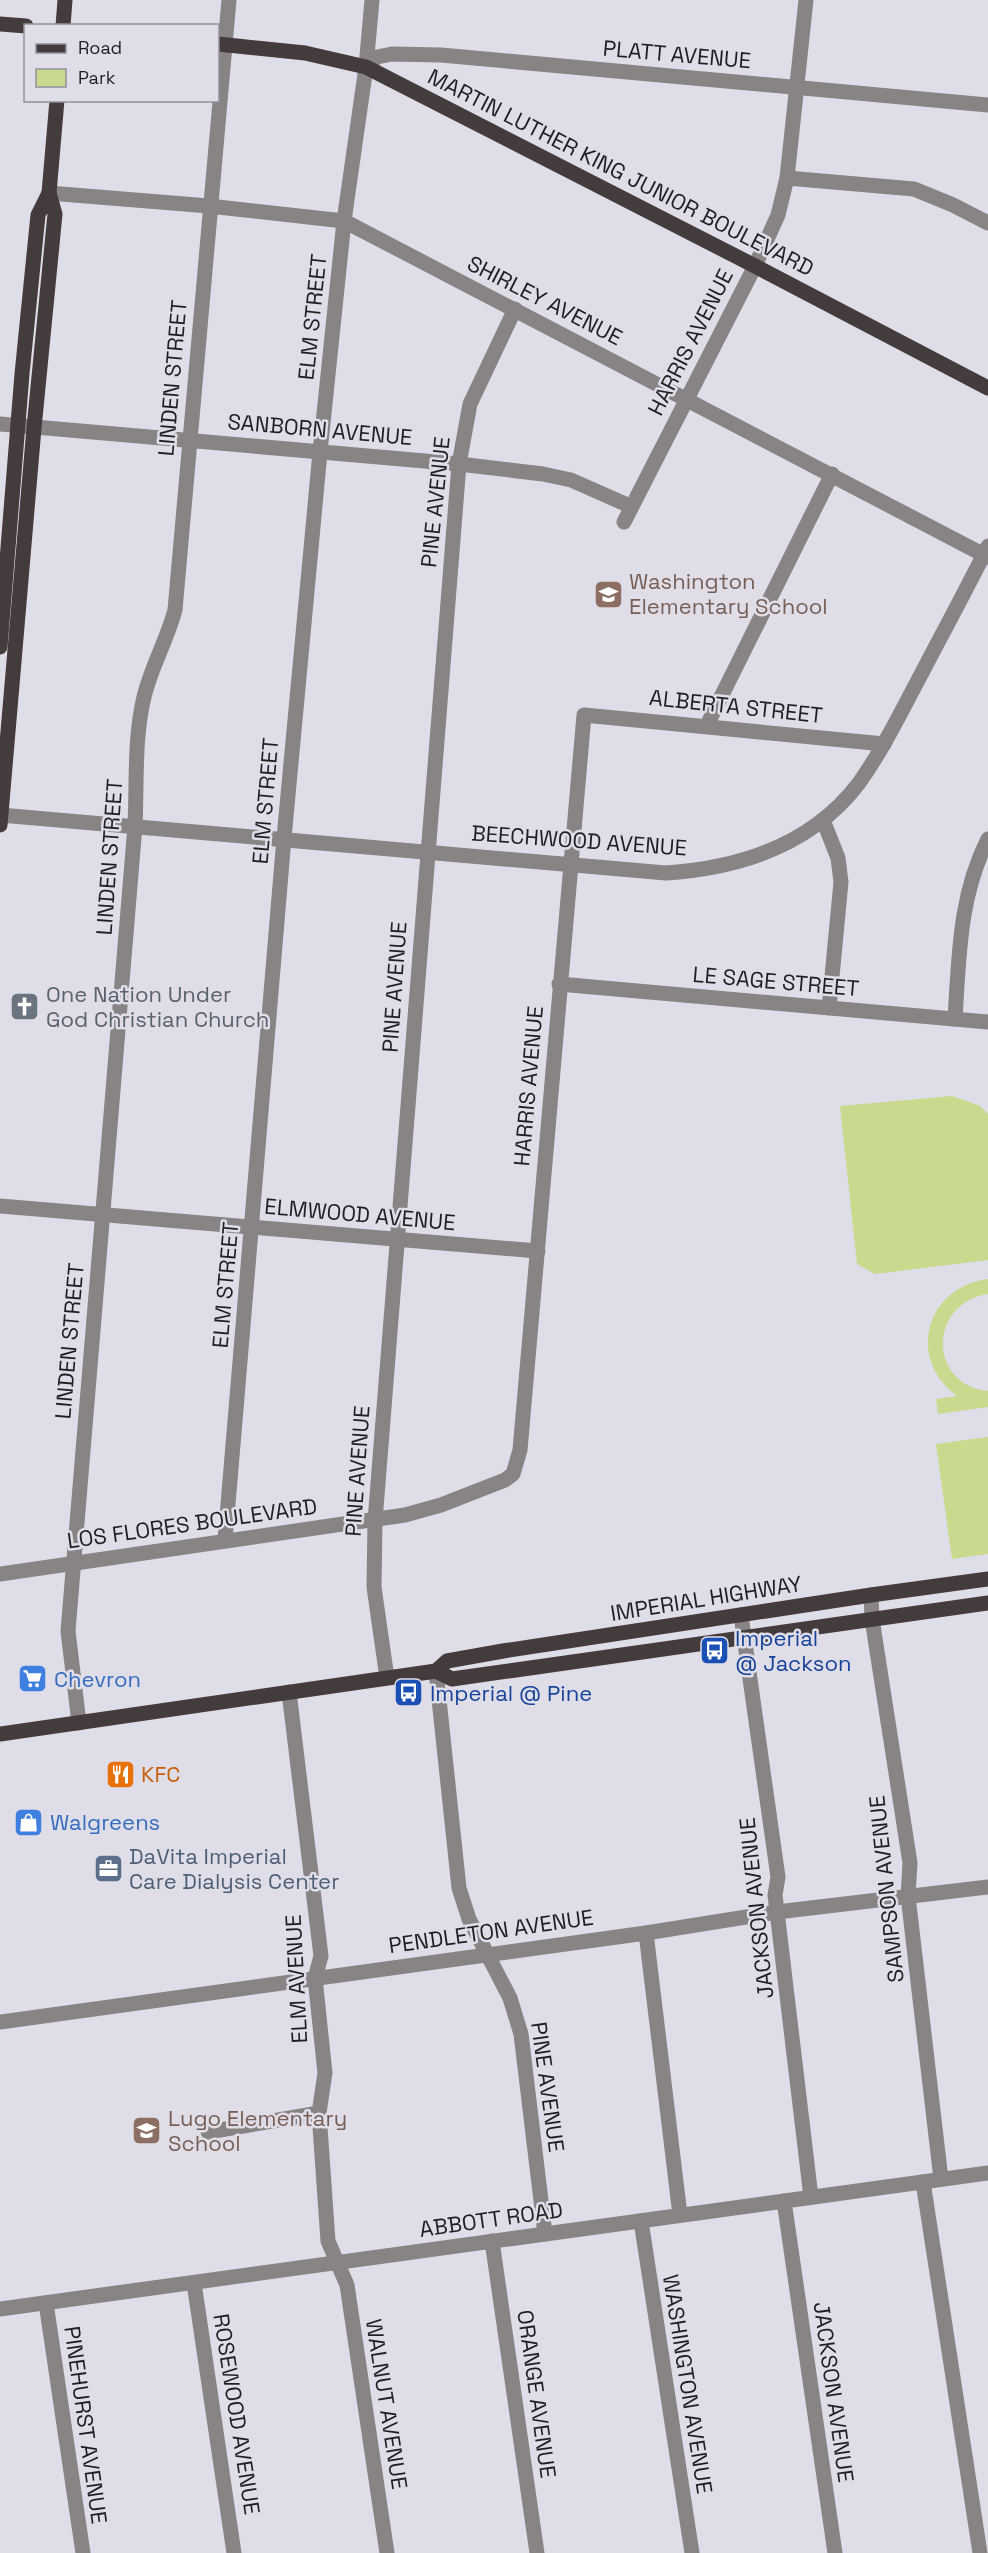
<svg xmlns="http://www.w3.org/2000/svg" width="988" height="2553" font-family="'Space Grotesk',sans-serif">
<rect width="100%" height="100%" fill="#dfdee8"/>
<g fill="#c8da8d">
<polygon points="952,1096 980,1106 988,1114 988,1260 875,1274 857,1264 840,1106"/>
<path d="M988 1279V1294C928 1303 928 1385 988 1391V1407L938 1414 936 1399 957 1396C906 1358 926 1287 988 1279Z"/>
<polygon points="988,1437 988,1554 952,1559 936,1444"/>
</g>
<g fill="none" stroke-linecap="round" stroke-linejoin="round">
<g stroke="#888384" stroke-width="15">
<polyline points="366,67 377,57 392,54 441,55 988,105"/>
<polyline points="787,178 914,189 953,205 988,223"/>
<polyline points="49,193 209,206 344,221 988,557"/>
<polyline points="0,424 459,464 543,474 571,480 630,506"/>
<polyline points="624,522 755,266 778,215 787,178 806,0"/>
<polyline points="707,725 832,474"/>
<path d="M0 815 666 873C741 868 812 845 859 783 881 752 898 718 916 684 940 638 965 592 988 546"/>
<polyline points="823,820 838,858 841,882 829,1008"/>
<polyline points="559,984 988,1022"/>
<path d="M955 1019C959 957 959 896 988 839"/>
<polyline points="0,1206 538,1251"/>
<polyline points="225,1540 284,838 320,452 344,221 366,67 372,0"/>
<polyline points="0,1574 405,1515 441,1505 505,1480 513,1474 520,1450 584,715 884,744"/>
<polyline points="871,1595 872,1619 910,1863 908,1896 941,2179"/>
<polyline points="741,1615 778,1877 775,1895 811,2197"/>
<polyline points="436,1671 459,1888 469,1919 510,1998 521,2034 545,2234"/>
<polyline points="387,1678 374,1587 375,1521 459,464 470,404 515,309"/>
<polyline points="289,1692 321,1956 315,1978 325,2073 319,2113 328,2241 347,2285 387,2553"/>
<path d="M79 1723 68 1631 135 826C137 784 134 738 144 697 151 667 167 640 175 610L229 0"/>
<polyline points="646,1933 680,2215"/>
<polyline points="0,2022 646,1933 777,1912 988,1887"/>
<polyline points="208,2132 319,2113"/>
<polyline points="923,2182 980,2553"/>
<polyline points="784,2201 835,2553"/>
<polyline points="641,2221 692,2553"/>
<polyline points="492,2241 537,2553"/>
<polyline points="194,2283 234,2553"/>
<polyline points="46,2303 83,2553"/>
<polyline points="0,2309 988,2173"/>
</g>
<g stroke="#433b3c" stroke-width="15">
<polyline points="0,24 26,26"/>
<polyline points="63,26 65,0"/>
<polyline points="218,44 305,53 366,67 755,266 988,388"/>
<polyline points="0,647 22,374 38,215 49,193"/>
<polyline points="0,825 34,428 55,214 49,193 57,100"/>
<polyline points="436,1671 447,1661 503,1651 871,1595 988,1579"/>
<polyline points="0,1734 436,1671 452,1679 988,1603"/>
</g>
</g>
<defs>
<symbol id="school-square" viewBox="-11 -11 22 22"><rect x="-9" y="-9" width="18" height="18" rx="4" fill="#8d6e63" stroke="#dfdee8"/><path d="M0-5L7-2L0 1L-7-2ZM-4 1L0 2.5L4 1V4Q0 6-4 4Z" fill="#fff"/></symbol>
<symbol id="church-square" viewBox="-11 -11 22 22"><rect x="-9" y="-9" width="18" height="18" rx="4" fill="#6b7280" stroke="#dfdee8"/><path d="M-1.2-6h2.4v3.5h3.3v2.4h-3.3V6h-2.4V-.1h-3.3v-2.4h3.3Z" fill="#fff"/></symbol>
<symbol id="bus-square" viewBox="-11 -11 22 22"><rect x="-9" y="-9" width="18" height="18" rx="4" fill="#1a4fb4" stroke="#dfdee8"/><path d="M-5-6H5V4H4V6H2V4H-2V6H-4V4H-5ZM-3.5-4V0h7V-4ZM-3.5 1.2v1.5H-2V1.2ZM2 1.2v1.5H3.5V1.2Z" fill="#fff"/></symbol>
<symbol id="supermarket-square" viewBox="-11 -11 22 22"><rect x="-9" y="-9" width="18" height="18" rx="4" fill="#3f7fe0" stroke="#dfdee8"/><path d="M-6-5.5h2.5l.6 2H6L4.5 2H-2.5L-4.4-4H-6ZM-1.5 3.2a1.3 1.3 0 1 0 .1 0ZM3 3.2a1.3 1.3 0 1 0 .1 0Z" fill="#fff"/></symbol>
<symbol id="restaurant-square" viewBox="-11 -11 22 22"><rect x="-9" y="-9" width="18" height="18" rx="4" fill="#e8710a" stroke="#dfdee8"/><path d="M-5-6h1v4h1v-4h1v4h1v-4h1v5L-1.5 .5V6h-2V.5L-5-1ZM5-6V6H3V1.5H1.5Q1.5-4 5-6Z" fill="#fff"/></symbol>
<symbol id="shop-square" viewBox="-11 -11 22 22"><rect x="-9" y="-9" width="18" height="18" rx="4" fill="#3f7fe0" stroke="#dfdee8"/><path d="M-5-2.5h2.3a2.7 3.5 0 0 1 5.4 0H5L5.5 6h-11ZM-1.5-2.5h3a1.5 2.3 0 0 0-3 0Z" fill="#fff"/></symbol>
<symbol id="office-square" viewBox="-11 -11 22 22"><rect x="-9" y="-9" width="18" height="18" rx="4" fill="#5c6f8a" stroke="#dfdee8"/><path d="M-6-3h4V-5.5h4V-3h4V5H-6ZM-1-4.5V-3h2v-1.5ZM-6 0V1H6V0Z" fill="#fff"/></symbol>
</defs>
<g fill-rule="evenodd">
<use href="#school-square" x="592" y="578" width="33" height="33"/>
<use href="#church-square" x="8" y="990" width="33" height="33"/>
<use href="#bus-square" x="698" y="1634" width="33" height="33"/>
<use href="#supermarket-square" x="16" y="1662" width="33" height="33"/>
<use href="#bus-square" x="392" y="1676" width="33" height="33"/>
<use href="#restaurant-square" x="104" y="1758" width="33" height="33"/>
<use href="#shop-square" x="12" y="1806" width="33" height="33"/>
<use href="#office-square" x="92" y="1852" width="33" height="33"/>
<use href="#school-square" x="130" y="2114" width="33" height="33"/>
</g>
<g text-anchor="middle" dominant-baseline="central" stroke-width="5" stroke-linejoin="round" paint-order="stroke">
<g font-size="22" fill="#1f1e22" stroke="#dfdee8">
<text transform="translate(677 54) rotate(5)">PLATT AVENUE</text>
<text transform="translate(621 172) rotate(27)">MARTIN LUTHER KING JUNIOR BOULEVARD</text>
<text transform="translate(545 300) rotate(27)">SHIRLEY AVENUE</text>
<text transform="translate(312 317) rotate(-84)">ELM STREET</text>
<text transform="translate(690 342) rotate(-63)">HARRIS AVENUE</text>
<text transform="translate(172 378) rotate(-85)">LINDEN STREET</text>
<text transform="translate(320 429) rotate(5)">SANBORN AVENUE</text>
<text transform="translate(435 502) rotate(-84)">PINE AVENUE</text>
<text transform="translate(736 706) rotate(6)">ALBERTA STREET</text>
<text transform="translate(265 801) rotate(-85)">ELM STREET</text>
<text transform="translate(579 840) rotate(4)">BEECHWOOD AVENUE</text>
<text transform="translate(109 857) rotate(-86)">LINDEN STREET</text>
<text transform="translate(776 981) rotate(5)">LE SAGE STREET</text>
<text transform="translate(394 987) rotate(-86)">PINE AVENUE</text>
<text transform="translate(528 1086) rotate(-85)">HARRIS AVENUE</text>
<text transform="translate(360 1214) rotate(5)">ELMWOOD AVENUE</text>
<text transform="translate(225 1285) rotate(-85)">ELM STREET</text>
<text transform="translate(69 1341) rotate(-85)">LINDEN STREET</text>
<text transform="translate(357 1471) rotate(-86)">PINE AVENUE</text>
<text transform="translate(192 1523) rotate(-8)">LOS FLORES BOULEVARD</text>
<text transform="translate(706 1598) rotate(-9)">IMPERIAL HIGHWAY</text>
<text transform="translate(886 1889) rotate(-96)">SAMPSON AVENUE</text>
<text transform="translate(756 1908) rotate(-96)">JACKSON AVENUE</text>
<text transform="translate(491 1931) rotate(-8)">PENDLETON AVENUE</text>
<text transform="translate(296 1979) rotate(-93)">ELM AVENUE</text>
<text transform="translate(548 2087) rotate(82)">PINE AVENUE</text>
<text transform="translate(491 2219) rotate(-8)">ABBOTT ROAD</text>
<text transform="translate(688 2384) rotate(81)">WASHINGTON AVENUE</text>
<text transform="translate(834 2392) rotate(82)">JACKSON AVENUE</text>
<text transform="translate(537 2394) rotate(82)">ORANGE AVENUE</text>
<text transform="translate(387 2404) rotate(81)">WALNUT AVENUE</text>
<text transform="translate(237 2414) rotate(81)">ROSEWOOD AVENUE</text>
<text transform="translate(86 2425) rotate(82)">PINEHURST AVENUE</text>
</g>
<g font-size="22" fill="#785e54" stroke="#dfdee8" text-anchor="start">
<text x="629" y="581">Washington<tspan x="629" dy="25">Elementary School</tspan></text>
<text x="168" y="2118">Lugo Elementary<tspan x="168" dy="25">School</tspan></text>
</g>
<g font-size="22" fill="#5b616d" stroke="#dfdee8" text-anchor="start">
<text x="46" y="994">One Nation Under<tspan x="46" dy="25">God Christian Church</tspan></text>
</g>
<g font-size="22" fill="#164399" stroke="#dfdee8" text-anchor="start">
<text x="735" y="1638">Imperial<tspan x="735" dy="25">@ Jackson</tspan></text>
<text x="430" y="1693">Imperial @ Pine</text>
</g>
<g font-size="22" fill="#366cbe" stroke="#dfdee8" text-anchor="start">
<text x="54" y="1679">Chevron</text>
<text x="50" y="1822">Walgreens</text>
</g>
<g font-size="22" fill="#c56008" stroke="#dfdee8" text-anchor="start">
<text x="141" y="1774">KFC</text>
</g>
<g font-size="22" fill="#4e5e75" stroke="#dfdee8" text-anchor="start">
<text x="129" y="1856">DaVita Imperial<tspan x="129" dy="25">Care Dialysis Center</tspan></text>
</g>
</g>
<rect x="24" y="24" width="195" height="78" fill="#dfdee8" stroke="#929199" stroke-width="1.5"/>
<rect x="36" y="44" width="30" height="9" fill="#433b3c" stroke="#929199" stroke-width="1.5"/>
<text x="78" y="54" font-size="18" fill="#1f1e22">Road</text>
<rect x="36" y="69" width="30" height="18" fill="#c8da8d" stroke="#929199" stroke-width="1.5"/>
<text x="78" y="84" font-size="18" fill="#1f1e22">Park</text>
</svg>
